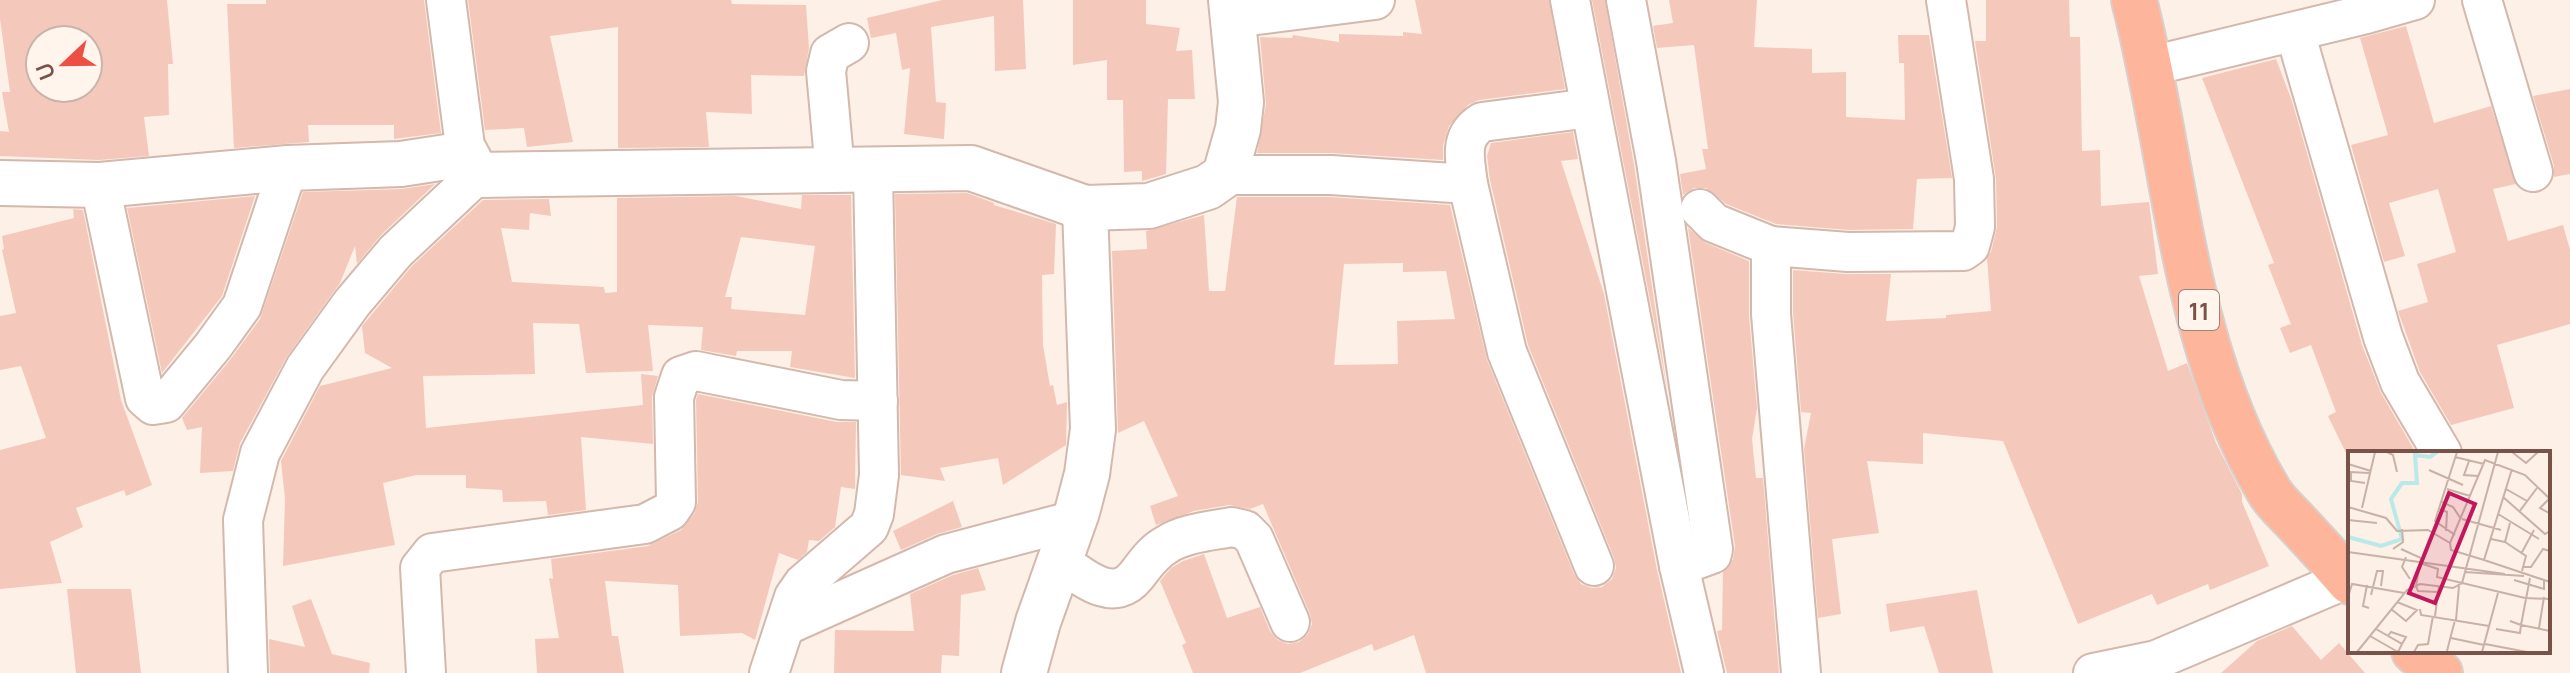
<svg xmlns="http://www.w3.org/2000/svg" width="2570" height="673" font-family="Manrope,sans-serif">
<rect width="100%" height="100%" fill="#fdf0e6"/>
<g fill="#f4c9bc" fill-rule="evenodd">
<path d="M0 0H167L173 64H168L169 115 144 117 149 156 99 160 0 156V131L9 132 2 92H10L0 19ZM40 40H88V88H40Z"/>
<polygon points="266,0 424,0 441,133 394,139 394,125 308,125 309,142 234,148 227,4 266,4"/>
<polygon points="468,0 731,0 732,4 806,5 809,48 804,76 751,75 752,114 706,112 709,147 618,148 618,27 550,36 573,142 527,147 524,128 485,130"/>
<polygon points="942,0 1023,0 1026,69 995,71 994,16 931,27 936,102 946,103 944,139 904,134 910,68 902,70 896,33 871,38 867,18"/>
<polygon points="1073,0 1146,0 1146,24 1180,28 1176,51 1192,50 1195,99 1168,99 1166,174 1142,181 1142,171 1124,172 1123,100 1107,100 1107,60 1073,65"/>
<polygon points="1415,0 1549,0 1565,89 1479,100 1468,105 1449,126 1443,145 1443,160 1332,153 1257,153 1266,104 1260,37 1292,38 1293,35 1339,42 1339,34 1403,36 1403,32 1422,34"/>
<polygon points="1592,0 1605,0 1634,165 1667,388"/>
<polygon points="1669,0 1757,0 1754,47 1812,49 1812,73 1846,72 1846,117 1905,120 1904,63 1899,63 1898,35 1929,35 1952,178 1917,179 1913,229 1849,230 1776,224 1726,204 1706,188 1694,188 1683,195 1680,174 1706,169 1702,149 1708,149 1694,45 1657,48 1653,26 1673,23"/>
<polygon points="1986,0 2069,0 2070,37 2080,37 2082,151 2100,150 2101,206 2149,202 2158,274 2139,276 2168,371 2187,363 2216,443 2242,494 2242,502 2269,566 2210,590 2208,584 2157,605 2152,594 2078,624 2003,441 1923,433 1923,464 1867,461 1879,533 1832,539 1841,614 1818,618 1804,449 1811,413 1801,412 1793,313 1793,270 1846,274 1891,274 1886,321 1946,318 1946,315 1991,311 1987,258 1991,252 1997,227 1996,179 1975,41 1986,41"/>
<polygon points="2406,26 2434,123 2491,106 2516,184 2493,189 2508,241 2563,225 2570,250 2570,324 2497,345 2514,408 2451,425 2420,372 2398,311 2428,302 2417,264 2456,252 2438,189 2389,203 2405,256 2384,262 2351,145 2388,135 2360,38"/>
<polygon points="2276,59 2292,101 2362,345 2381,393 2416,453 2346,453 2328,416 2336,412 2311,345 2290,353 2280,328 2291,324 2268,265 2274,263 2202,78"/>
<polygon points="2570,89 2570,174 2554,177 2554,166 2533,96"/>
<path d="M1573 132 1578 159 1561 161 1604 294 1657 570 1681 673H1426L1414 635 1374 651 1372 644 1300 673H1193L1182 645 1186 643 1160 581 1171 568 1183 561 1204 554 1227 618 1260 607 1270 631 1278 640 1288 644 1299 642 1308 634 1312 624 1310 614 1263 504 1250 509 1229 505 1194 511 1156 525 1150 506 1178 496 1144 421 1118 433 1112 251 1147 249 1146 231 1204 215 1209 291H1225L1237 197H1330L1450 205 1487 360 1574 574 1581 584 1592 588 1602 587 1612 579 1616 568 1614 558 1528 345 1490 180 1487 156 1491 143ZM1403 263V272L1446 271 1455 319 1397 321 1398 364 1334 365 1344 264Z"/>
<polygon points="435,184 381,235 357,264 355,246 340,283 286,358 240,443 233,471 200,473 202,427 187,430 182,418 230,360 260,319 303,192 402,189"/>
<polygon points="967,193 994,203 994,205 1056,224 1054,274 1042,275 1043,345 1050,386 1053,385 1057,405 1067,402 1066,445 1003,485 998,458 940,468 945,481 901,475 895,194"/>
<path d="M802 195H851L855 378 790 367 792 351H737L736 356 701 350 703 327 648 325 653 371 586 373 579 324 533 323 535 374 423 376 426 428 643 405 641 374 658 376 652 397 653 444 581 437 586 510 548 515 546 501 503 502 502 490 466 488V475H416L383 483 395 545 283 566 285 499 281 461 320 386 392 368 365 353 362 326 412 266 483 200 549 199 551 216 530 213 529 230 501 228 512 282 604 287 605 293 617 292V198L736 196 801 209ZM741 237 815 246 805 315 731 309 732 297H725Z"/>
<polygon points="255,196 222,296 162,373 127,208"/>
<polygon points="73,209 83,210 121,400 152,485 126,496 124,490 76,508 83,527 50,542 62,583 0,589 0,450 46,438 21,366 0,370 0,316 16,313 2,250 4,249 2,236 74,218"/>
<polygon points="1688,228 1706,243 1749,261 1749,316 1757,408 1752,439 1756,478 1763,478 1779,673 1727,673 1717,631 1722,630 1723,572 1733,559 1735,546"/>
<polygon points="698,394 837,422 856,422 855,489 841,487 835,527 819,541 809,540 807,552 798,560 779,553 755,640 742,633 680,636 678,585 605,581 612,636 618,636 624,673 537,673 535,639 559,638 549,578 553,579 551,559 648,546 681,530 694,514 698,502 696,400"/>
<polygon points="953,501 962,527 937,534 901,550 893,531"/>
<polygon points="978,568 986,590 961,595 959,656 942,655 941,673 834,673 835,630 914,631 910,594 953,575"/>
<polygon points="67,589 131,589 141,673 76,673"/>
<polygon points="1977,590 1993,673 1939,673 1924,626 1890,632 1886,604"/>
<polygon points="311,599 332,654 370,663 369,673 270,673 269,639 305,647 292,606"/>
<polygon points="2292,626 2321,660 2339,643 2365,673 2221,673 2257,641"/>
</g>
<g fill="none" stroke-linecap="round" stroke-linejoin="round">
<defs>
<g id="minor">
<polyline points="446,0 466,154"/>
<polyline points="1570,0 1679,566 1704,673"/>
<polyline points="1626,0 1656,161 1713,549 1712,554 1679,566"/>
<polyline points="2482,0 2533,172"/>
<polyline points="1233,18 1375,0"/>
<polyline points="2295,32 2383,337 2400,382 2442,453"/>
<polyline points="2151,66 2366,14 2415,0"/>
<polyline points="835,171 826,71 830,54 849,43"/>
<path d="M1225 175H1331L1468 184C1465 159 1458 137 1482 122L1590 108"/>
<polyline points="1468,184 1507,352 1594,566"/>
<polyline points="100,185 145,398 153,405 166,403 213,346 242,306 288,168"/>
<polyline points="1700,209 1714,223 1771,246"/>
<path d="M1060 561C1081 576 1113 605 1136 576 1145 565 1152 553 1166 545 1184 533 1211 531 1232 527L1245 530 1254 539 1290 622"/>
<polyline points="785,626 946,554 1075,520"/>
<polyline points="248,673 243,520 260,453 305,368 352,303 396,251 477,175"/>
<polyline points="426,673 420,568 432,553 645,524 670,511 676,502 674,397 681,376 696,371 841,400 878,401"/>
<polyline points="769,673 794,597 803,584 869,527 874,514 879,475 873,171"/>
<polyline points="1801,673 1771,314 1771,246 1848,252 1963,251 1970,246 1975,227 1974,179 1946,0"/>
<polyline points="2093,673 2156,660 2347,579"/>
</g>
<g id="tertiary">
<polyline points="0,183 100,185 288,168 401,164 466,154 477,175 971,168 1085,208"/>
<polyline points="1024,673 1038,622 1077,512 1087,474 1093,429 1085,208 1149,206 1208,187 1225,175 1238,129 1241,102 1231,0"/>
</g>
<g id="trunk">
<path d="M2134 0C2176 162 2181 344 2269 491 2276 503 2288 513 2297 523 2315 542 2333 562 2350 582"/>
<polyline points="2414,651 2440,673"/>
</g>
</defs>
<use href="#minor" stroke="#d3b8ae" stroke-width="42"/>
<use href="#tertiary" stroke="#d3b8ae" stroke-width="48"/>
<use href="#trunk" stroke="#d9cfcc" stroke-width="48"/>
<use href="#minor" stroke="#fff" stroke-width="38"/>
<use href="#tertiary" stroke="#fff" stroke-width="44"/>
<use href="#trunk" stroke="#fdb69b" stroke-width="44"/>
</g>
<g text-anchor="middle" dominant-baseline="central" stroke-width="7" stroke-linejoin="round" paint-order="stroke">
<rect fill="#fff5ed" stroke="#a1837a" stroke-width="2" x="2179" y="290" width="40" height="40" rx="6"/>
<g font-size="24" font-weight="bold" fill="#795249">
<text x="2199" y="310">11</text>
</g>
</g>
<g transform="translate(2348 451)">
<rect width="202" height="202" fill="#fdf0e6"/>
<path fill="none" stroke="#b9e9e8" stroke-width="4" d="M0 86 33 95 54 88 43 48 54 32H69L67 4 82 6 89 1"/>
<path fill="none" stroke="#c8b1a7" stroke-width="2" d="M39 1 45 4 49 21M164 1 178 12 190 1M107 6 136 13M121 10 116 24 130 25M0 13 23 20M81 19 115 34M17 32 3 30V21L21 22M99 38 122 45M158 38 179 50M155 46 197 83 202 80M94 51 105 56 113 68M0 56 38 67 49 80 80 79 102 92 103 99 136 109 164 18M14 57 27 1M91 58 99 61 98 80M171 61 189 37M201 62 192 57 202 47M150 63 191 88M114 68 153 79M0 69 29 72M107 84 87 70 109 1M143 88 157 91 162 72M157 91 178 105 174 120M102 92 137 9 177 24 202 48M45 98 55 91 54 78M53 98 73 107 68 135M0 101 157 123M173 103 186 79M58 106 54 116 62 128M136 109 202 131M72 112 90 118 89 126 177 147 202 148M176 116H183L195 98 202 100M117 121 176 125M182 127 173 174 202 180M166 129 196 138V130M19 134 15 155 21 157M68 135 70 140 90 141M23 144 29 120H35L33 135M0 146 4 133 56 142M43 158 58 170 69 159 49 151M72 158 73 164 141 175M87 165 91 135M108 169 111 135M191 177 196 146M28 178 54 193 50 201M148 178 172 182 173 174 162 170M22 185 50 201M40 185 43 181 58 186 54 193M103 187 136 194M137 193 179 201M99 200 107 169M9 201 59 139 72 133 105 137 114 132 150 1M66 201 70 194 80 193 85 165M134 201 150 142"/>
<path fill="#c2185b" fill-opacity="0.15" stroke="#c2185b" stroke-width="4" d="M101 42 127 53 87 152 61 142Z"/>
<rect width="202" height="202" fill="none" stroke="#795249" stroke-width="4"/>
</g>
<g transform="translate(64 64) rotate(248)"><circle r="38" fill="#fff5ed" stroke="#c9b4ab" stroke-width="2"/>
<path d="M0-6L14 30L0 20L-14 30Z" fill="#ed4f45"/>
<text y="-12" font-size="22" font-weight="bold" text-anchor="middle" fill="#795249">U</text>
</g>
</svg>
